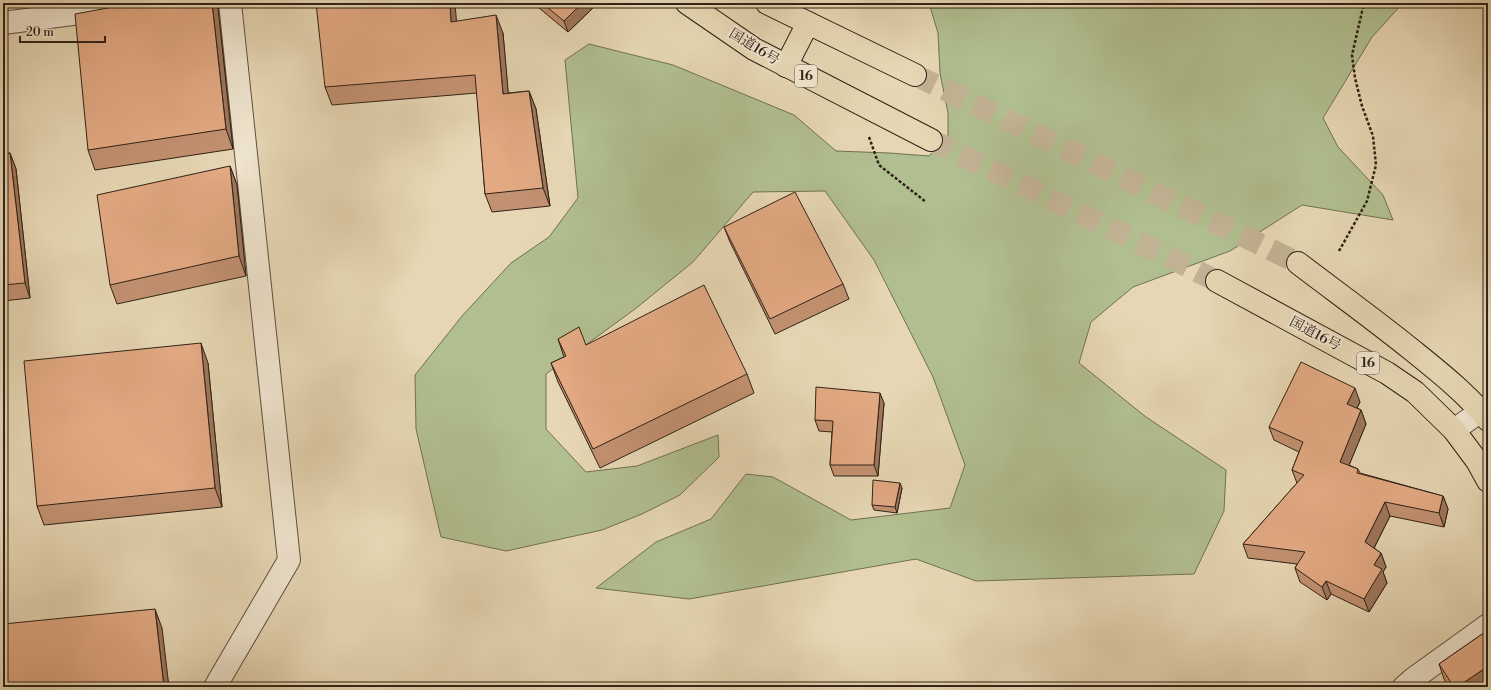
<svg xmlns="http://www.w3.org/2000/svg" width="1491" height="690" font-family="'Libre Bodoni','Noto Serif JP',serif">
<rect width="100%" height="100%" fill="#e6d6b3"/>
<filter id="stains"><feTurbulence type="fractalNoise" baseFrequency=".005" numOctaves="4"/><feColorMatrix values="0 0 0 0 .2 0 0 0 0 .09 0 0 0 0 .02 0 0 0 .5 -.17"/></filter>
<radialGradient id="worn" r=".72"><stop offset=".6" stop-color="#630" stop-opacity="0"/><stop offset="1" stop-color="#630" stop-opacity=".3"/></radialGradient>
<polygon fill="#b1be8f" stroke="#717053" points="929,3 1403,3 1372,37 1323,118 1338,147 1383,195 1393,220 1302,205 1230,251 1133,287 1091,322 1079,363 1146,417 1226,470 1224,511 1194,574 976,581 916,559 689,599 596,588 656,542 711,519 746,474 773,477 851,520 950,508 965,465 933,377 874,260 825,191 753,192 693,262 635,309 546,374 546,429 586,472 637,466 718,435 719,457 680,495 642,514 602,530 506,551 441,537 416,429 415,375 462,316 511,263 549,237 578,198 565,60 589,44 673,65 794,115 836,151 889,153 929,156 948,137 948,113 940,73 938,33"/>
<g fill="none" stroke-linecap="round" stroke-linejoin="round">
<g stroke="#c2b294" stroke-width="22" stroke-dasharray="22 11" stroke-linecap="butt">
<polyline points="915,75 1298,263"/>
<polyline points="931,140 1217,281"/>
</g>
<defs>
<g id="minor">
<polyline points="3,23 157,3"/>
<polyline points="1454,430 1488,406"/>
<polyline points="215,687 289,560 230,3"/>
<polyline points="1404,687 1413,679 1488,625"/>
</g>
<g id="highway">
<polyline points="687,3 754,49 931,140"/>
<polyline points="767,3 915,75"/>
<polyline points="786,66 808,23"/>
<path d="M1298 263C1336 292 1375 320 1412 350 1438 371 1466 393 1488 420"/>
<polyline points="1217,281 1387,373 1415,392 1454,430 1477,461 1488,481"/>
</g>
</defs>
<use href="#minor" stroke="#5e4f3e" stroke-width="24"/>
<use href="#highway" stroke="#312217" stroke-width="24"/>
<g stroke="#312217" stroke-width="2.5" stroke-dasharray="3 2" stroke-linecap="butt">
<polyline points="869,137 879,165 926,202"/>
<polyline points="1339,251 1367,201 1376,165 1373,136 1362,106 1355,78 1352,55 1364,3"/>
</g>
<use href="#minor" stroke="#efe4ce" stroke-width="22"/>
<use href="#highway" stroke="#e6d6b3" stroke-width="22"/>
</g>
<g fill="#c29171" stroke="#312217">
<polygon points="533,3 598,3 568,32"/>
<polygon points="218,8 233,149 95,170 88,150"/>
<polygon points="457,21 503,33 508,93 529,91 536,109 550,206 492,212 485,194 477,93 332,105 325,87"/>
<polygon points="10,153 16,169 30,298 3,301 3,154"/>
<polygon points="230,166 237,185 246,276 117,304 110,285"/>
<polygon points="724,227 843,284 849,299 775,334 730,242"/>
<polygon points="558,339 586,345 747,374 754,393 600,468 558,382 551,363 564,357"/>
<polygon points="208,363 222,507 44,525 37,506"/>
<polygon points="1360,402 1357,408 1361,410 1366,424 1349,465 1358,469 1360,473 1443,496 1448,509 1444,527 1390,516 1374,548 1381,553 1386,567 1383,572 1387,583 1369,612 1331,594 1327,600 1300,582 1295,568 1297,564 1248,558 1243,544 1297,483 1292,470 1299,452 1274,440 1269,427"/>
<polygon points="884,403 878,476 834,476 830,465 832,432 819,431 815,420"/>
<polygon points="902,488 897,513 874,510 872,505"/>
<polygon points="1488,630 1488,685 1486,687 1449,687 1444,679 1439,664"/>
</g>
<g fill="#9e765c" stroke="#312217">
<polygon points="212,3 216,3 218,8 233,149 226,129"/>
<polygon points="450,3 455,3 458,40 451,22"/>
<polygon points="582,3 598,3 568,32 564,21"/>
<polygon points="496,15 503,33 510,112 503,94"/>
<polygon points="529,91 536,109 550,206 543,188"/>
<polygon points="10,153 16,169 30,298 25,283"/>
<polygon points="230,166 237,185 246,276 239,256"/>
<polygon points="201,343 208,363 222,507 215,488"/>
<polygon points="1355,388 1360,402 1352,417 1347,404"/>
<polygon points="880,393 884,403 878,476 874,465"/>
<polygon points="1361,410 1366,424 1345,475 1340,462"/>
<polygon points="900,483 902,488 897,513 895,507"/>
<polygon points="1443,496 1448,509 1444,527 1439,513"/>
<polygon points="1385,502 1390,516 1370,556 1365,542"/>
<polygon points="1381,553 1386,567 1383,572 1387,583 1369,612 1364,599 1374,565"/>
<polygon points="1326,581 1331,594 1327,600 1322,587"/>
<polygon points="155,609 162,628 169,687 164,687"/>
<polygon points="1484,669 1488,680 1488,685 1486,687 1457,687"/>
</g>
<g fill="#e2a983" stroke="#312217">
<polygon points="135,3 212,3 226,129 88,150 75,14"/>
<polygon points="316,3 450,3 451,22 496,15 503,94 529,91 543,188 485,194 475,75 325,87"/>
<polygon points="542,3 582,3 564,21"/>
<polygon points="10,153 25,283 3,285 3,154"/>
<polygon points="230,166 239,256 110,285 97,195"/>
<polygon points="795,192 843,284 770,319 724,227"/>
<polygon points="704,285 747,374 593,449 551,363 566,356 558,339 579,327 586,345"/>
<polygon points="201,343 215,488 37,506 24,361"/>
<polygon points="1301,362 1355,388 1347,404 1361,410 1340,462 1358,469 1357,473 1443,496 1439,513 1385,502 1365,542 1381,553 1374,565 1382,569 1364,599 1326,581 1322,587 1295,568 1305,552 1243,544 1304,475 1292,470 1303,442 1269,427"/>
<polygon points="816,387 880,393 874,465 830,465 833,421 815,420"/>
<polygon points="873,480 900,483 895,507 872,505"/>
<polygon points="155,609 164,687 3,687 3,624"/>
<polygon points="1488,630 1488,675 1484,669 1457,687 1454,687 1439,664"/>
</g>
<g text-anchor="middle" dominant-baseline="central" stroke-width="4" stroke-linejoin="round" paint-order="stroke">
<g fill="#efe4ce" stroke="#6a5c4e" stroke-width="1">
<rect x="795" y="65" width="22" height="22" rx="3"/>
<rect x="1357" y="352" width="22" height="22" rx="3"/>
</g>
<g font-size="13" font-weight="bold" fill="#312217">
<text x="806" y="76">16</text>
<text x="1368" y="363">16</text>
</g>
<g font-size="14" fill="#312217" stroke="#efe4ce">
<text transform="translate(754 47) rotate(31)">国道16号</text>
<text transform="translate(1315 334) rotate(28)">国道16号</text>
</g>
</g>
<rect width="1491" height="690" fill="none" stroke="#e6d6b3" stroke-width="16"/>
<rect x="4" y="4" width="1483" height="682" fill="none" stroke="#312217" stroke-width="2"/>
<rect x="8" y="8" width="1475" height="674" fill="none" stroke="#312217"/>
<path d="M20 36v6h85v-6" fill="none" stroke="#312217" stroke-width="2"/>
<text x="26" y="36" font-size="12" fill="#312217" stroke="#efe4ce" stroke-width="3" paint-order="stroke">20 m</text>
<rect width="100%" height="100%" filter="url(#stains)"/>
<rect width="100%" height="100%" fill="url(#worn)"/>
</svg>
